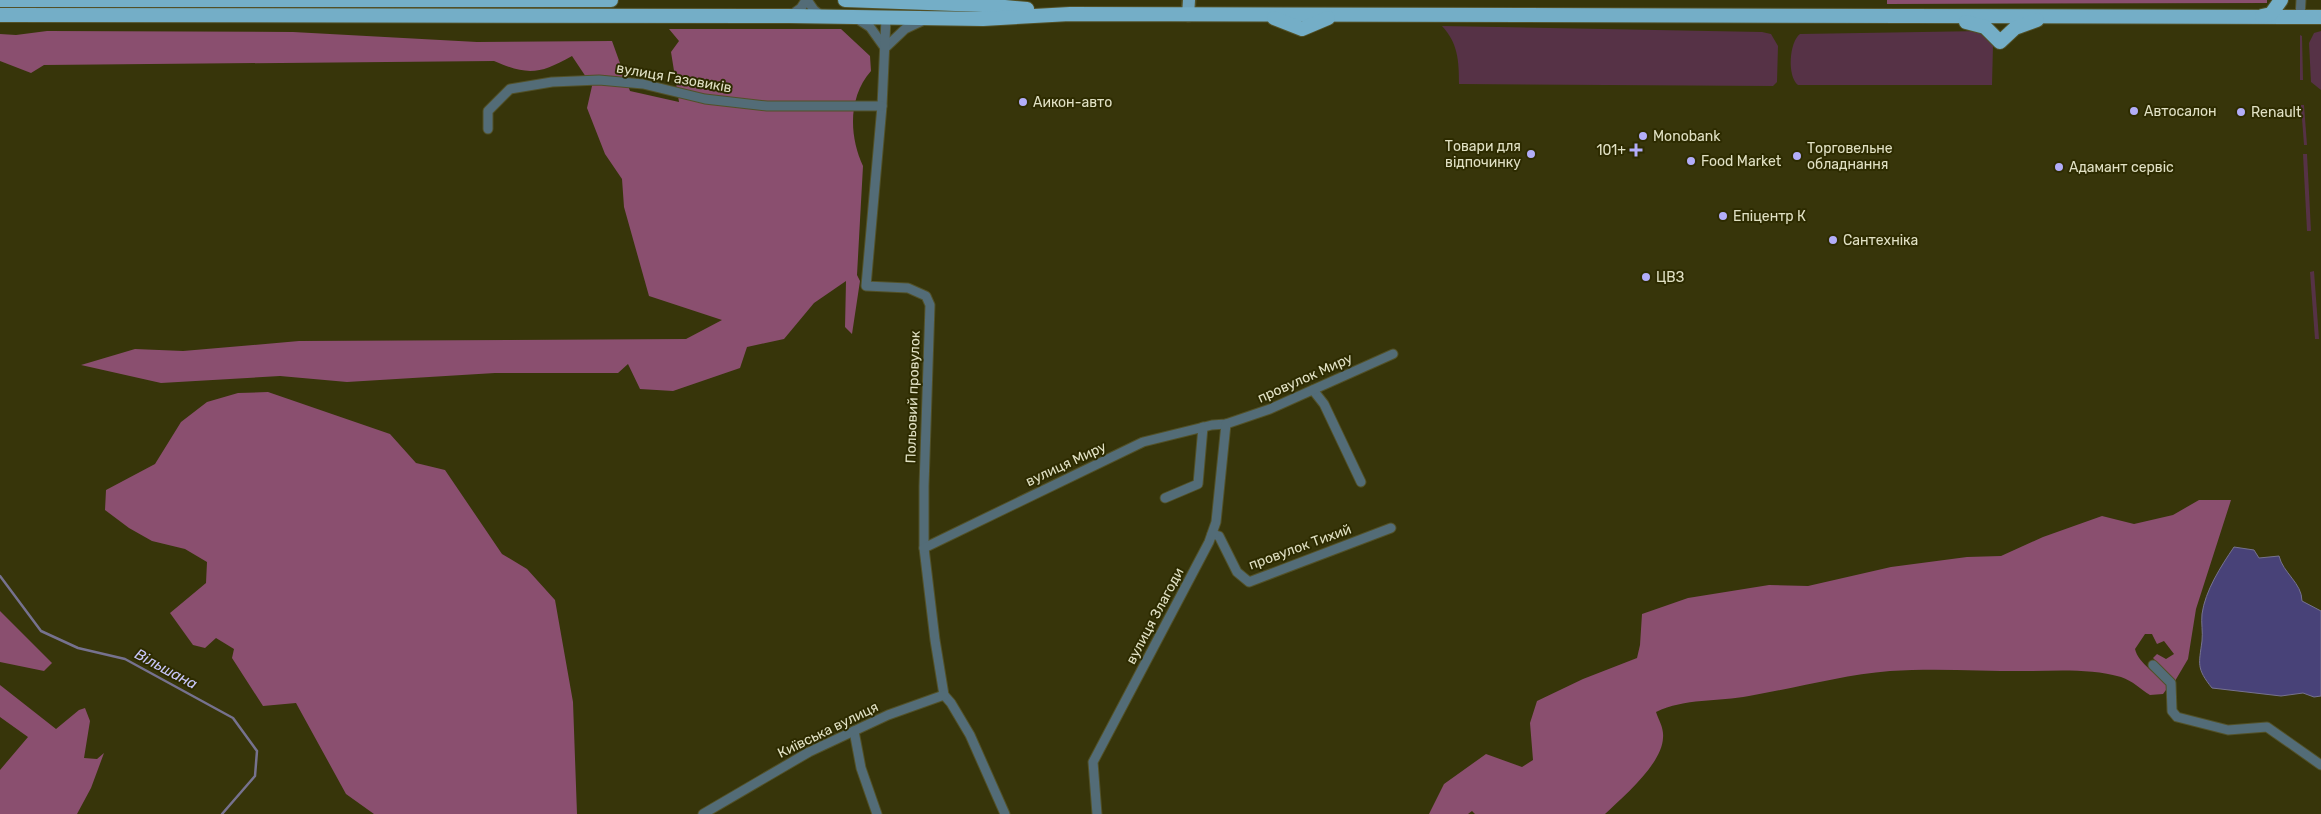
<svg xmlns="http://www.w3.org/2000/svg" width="2321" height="814" font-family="Rubik,sans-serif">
<rect width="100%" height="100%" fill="#37350a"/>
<g fill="#563246">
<path d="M1442 26 1762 32 1771 34 1778 46 1777 82 1773 86 1459 84C1459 61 1458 43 1442 26Z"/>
<path d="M1982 31 1991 39 1993 45 1992 85H1798C1787 77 1789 42 1800 34Z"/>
<polygon points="2321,31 2321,90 2311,82 2309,43 2314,33"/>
<polygon points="2300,35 2302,36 2303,80 2300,80"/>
<polygon points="2301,105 2304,105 2307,145 2304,145"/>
<polygon points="2303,154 2307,154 2311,231 2307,231"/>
<polygon points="2314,271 2319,339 2315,339 2310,272"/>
</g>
<g fill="#8a4f6f">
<polygon points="1887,0 2267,0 2267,3 1887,4"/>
<path d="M669 29H841L870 56 871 71C848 97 849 136 863 166L857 275 860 281 852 334 845 327 846 281 814 303 784 339 747 347 740 368 673 391 640 389 628 364 618 373H495L347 382 280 376 161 383 81 365 135 349 183 351 299 341 686 339 722 320 649 296 624 207 622 179 605 154 587 108 592 86 572 56C540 74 528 76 494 61L44 65 31 73 0 61V34L16 35 47 31 293 32 477 42 612 41 630 91 679 102 671 52 679 41Z"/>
<polygon points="268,392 390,434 416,463 445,470 502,554 527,569 555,600 573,702 577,814 374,814 346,794 296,703 263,706 232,658 234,649 216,638 205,648 193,645 170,613 206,583 207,562 185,549 152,541 129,528 105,510 106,490 155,464 181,422 207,402 238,393"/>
<path d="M2199 500H2231L2196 609 2188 659 2175 681 2153 658 2157 654 2166 659 2174 654 2164 641 2157 644 2152 634H2145L2135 649C2138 663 2158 675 2169 686L2163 694 2150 695C2140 689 2133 681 2121 677 2090 668 2055 671 2023 671 1979 671 1934 668 1890 671 1842 675 1796 688 1749 696 1718 702 1685 698 1656 712 1659 721 1664 728 1663 738 1662 764 1623 797 1605 814H1475L1472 811 1468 814H1429L1444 784 1486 754 1522 767 1533 760 1530 723 1537 701 1583 679 1637 658 1640 645 1642 614 1688 598 1769 585 1808 586 1891 567 1967 557 2001 556 2043 537 2102 516 2134 524 2173 515Z"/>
<polygon points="0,611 52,663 44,671 0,662"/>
<polygon points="0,685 56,729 79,710 85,708 90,721 84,758 97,759 104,753 91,788 77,814 0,814 0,770 28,737 0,717"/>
</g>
<path fill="#484278" stroke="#76728f" d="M2234 547 2254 550 2259 558 2279 556C2283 573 2302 583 2302 601L2321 611V696L2314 697 2303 693 2281 696 2212 688C2196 668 2199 664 2202 641 2203 632 2201 623 2202 614 2205 591 2221 566 2234 547Z"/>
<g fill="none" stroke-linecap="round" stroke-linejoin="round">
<polyline stroke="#76728f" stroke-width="2.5" points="0,576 41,631 78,648 125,659 233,718 257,751 255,776 222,814"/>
<defs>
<g id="minor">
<polyline points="807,0 814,10 822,16"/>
<polyline points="790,16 801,8 806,0"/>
<polyline points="2300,17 2301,0"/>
<polyline points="856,18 870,27 885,48 905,29 922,21"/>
<polyline points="886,18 882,106 866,286 908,288 926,296 930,305 924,486 924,548 935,640 944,695 951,703 970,735 1005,814"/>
<polyline points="488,129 488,111 510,89 552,82 599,80 643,84 705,99 767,106 882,106"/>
<polyline points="1313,390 1324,404 1361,482"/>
<polyline points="1165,498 1198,484 1203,427"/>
<polyline points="1212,534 1219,536 1237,572 1249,582 1391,528"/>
<polyline points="924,548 1143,442 1212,425 1226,424 1270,409 1393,354"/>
<polyline points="2153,665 2171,683 2172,711 2177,717 2228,730 2267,727 2321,765"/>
<polyline points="854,731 861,768 877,814"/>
<polyline points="703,814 809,752 888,715 944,695"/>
<polyline points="1097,814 1093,762 1209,542 1216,522 1226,424"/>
</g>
<polyline id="primary" points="1188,15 1189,0"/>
<g id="trunk">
<polyline points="0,0 611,0"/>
<polyline points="845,0 983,5 1027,9"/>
<polyline points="0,15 789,16 983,19 1070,14 2321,17"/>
<polyline points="2262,16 2271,14 2281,0"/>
<polyline points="1274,18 1302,29 1328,18"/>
<polyline points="1966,22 1985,27 2000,42 2015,28 2037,20"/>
</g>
</defs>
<use href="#minor" stroke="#525128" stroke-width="11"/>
<use href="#primary" stroke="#525128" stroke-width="15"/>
<use href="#trunk" stroke="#525128" stroke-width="16"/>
<use href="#minor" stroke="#536c77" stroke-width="9"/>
<use href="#primary" stroke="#6fa3ba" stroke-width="12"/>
<use href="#trunk" stroke="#74aec7" stroke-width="14"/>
</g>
<g fill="#b2adf9" stroke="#2d2b00" stroke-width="2">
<circle cx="1023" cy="102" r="5"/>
<circle cx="2134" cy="111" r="5"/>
<circle cx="2241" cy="112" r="5"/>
<circle cx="1643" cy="136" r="5"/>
<path d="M1633.5 142.5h5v5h5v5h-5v5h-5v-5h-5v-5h5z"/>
<circle cx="1531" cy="154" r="5"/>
<circle cx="1797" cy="156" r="5"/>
<circle cx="1691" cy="161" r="5"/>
<circle cx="2059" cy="167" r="5"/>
<circle cx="1723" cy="216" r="5"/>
<circle cx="1833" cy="240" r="5"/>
<circle cx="1646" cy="277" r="5"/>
</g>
<g text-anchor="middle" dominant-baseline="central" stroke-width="4" stroke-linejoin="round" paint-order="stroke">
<g font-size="14" fill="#e1e1c4" stroke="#2d2b00">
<text transform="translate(674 78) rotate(10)">вулиця Газовиків</text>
<text transform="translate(1305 378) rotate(-24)">провулок Миру</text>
<text transform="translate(913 397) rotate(-88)">Польовий провулок</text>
<text transform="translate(1066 464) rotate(-25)">вулиця Миру</text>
<text transform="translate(1300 547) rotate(-20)">провулок Тихий</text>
<text transform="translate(1155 616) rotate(-62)">вулиця Злагоди</text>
<text transform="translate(828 730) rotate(-26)">Київська вулиця</text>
</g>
<g font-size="14" fill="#e1e1c4" stroke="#2d2b00" text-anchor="start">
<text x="1033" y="102">Аикон-авто</text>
<text x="2144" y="111">Автосалон</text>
<text x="2251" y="112">Renault</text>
<text x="1653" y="136">Monobank</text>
<text x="1521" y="146" text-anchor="end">Товари для<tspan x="1521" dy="16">відпочинку</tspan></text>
<text x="1807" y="148">Торговельне<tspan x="1807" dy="16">обладнання</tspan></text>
<text x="1626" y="150" text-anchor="end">101+</text>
<text x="1701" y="161">Food Market</text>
<text x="2069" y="167">Адамант сервіс</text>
<text x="1733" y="216">Епіцентр К</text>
<text x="1843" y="240">Сантехніка</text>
<text x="1656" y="277">ЦВЗ</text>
</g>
<g font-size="15" font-style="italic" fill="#c8c6f9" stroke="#2d2b00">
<text transform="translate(166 669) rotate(28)">Вільшана</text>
</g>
</g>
</svg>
